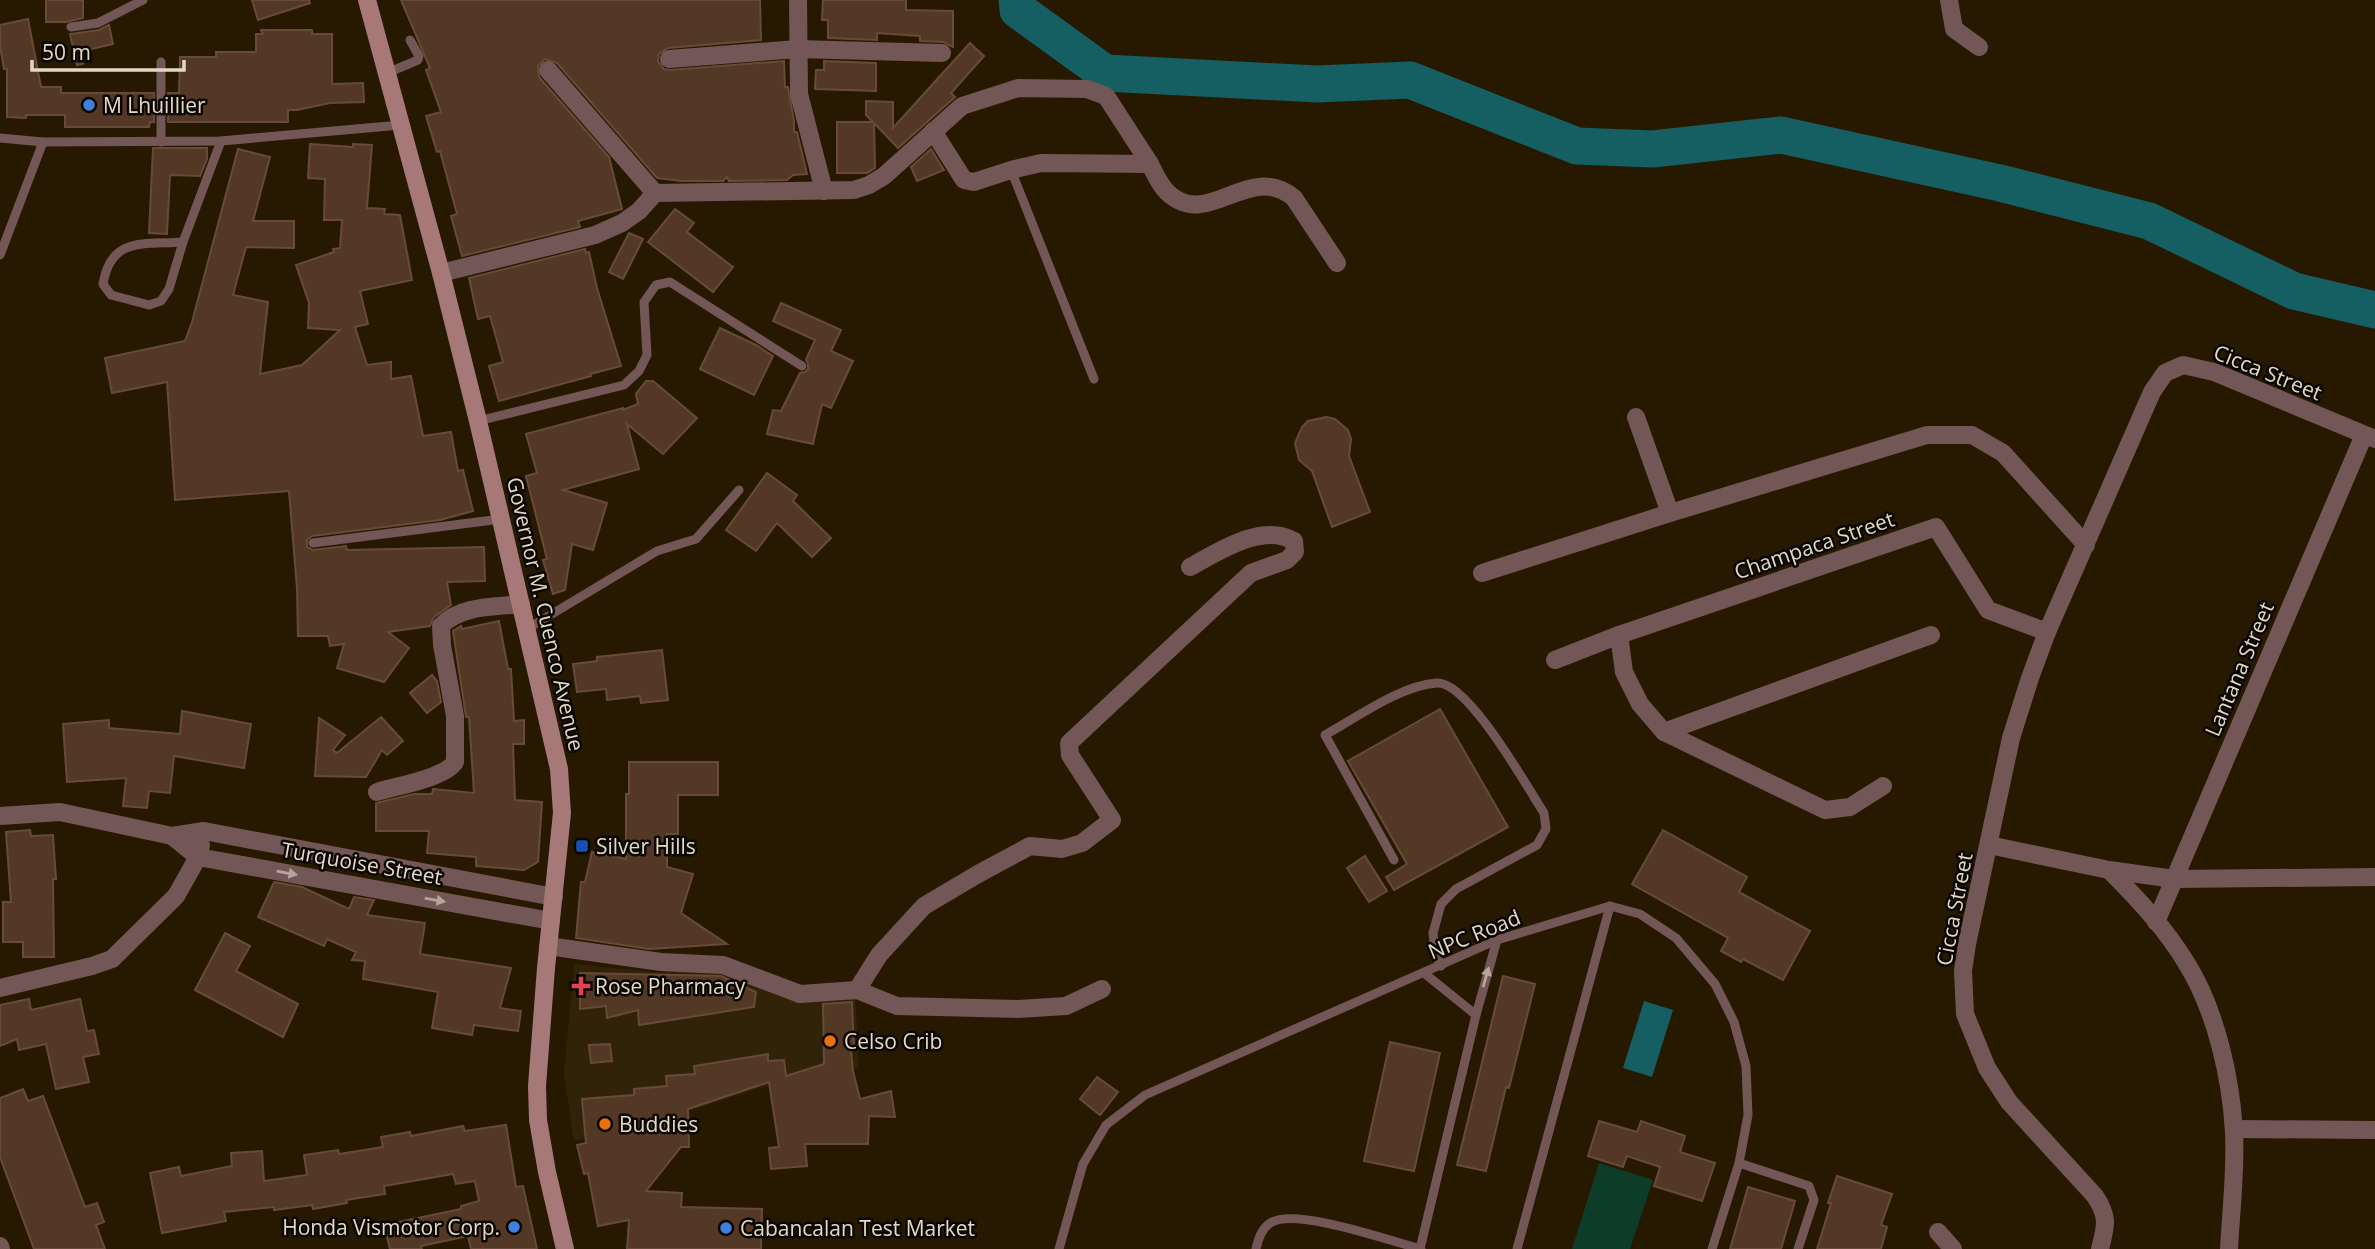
<svg xmlns="http://www.w3.org/2000/svg" width="2375" height="1249" font-family="'Open Sans',sans-serif">
<rect width="100%" height="100%" fill="#261900"/>
<polygon fill="#302307" points="574,964 655,972 729,969 770,987 855,992 859,1068 790,1078 659,1121 574,1141 564,1074"/>
<polygon fill="#0d3d29" points="1599,1163 1653,1180 1630,1249 1572,1249"/>
<polygon fill="#155e62" points="1644,1001 1673,1010 1652,1077 1623,1068"/>
<g fill="none" stroke-linecap="round" stroke-linejoin="round">
<polyline stroke="#155e62" stroke-width="37" points="1017,0 1018,10 1105,73 1317,84 1410,80 1577,146 1653,149 1781,135 2000,183 2149,221 2294,291 2375,310"/>
</g>
<g fill="#533825" stroke="#674b38" stroke-width="2">
<polygon points="46,0 83,0 83,18 66,22 46,22"/>
<polygon points="252,0 309,0 310,3 258,20"/>
<polygon points="401,0 760,0 761,40 668,48 659,54 658,61 664,69 670,70 784,61 785,87 788,87 794,121 794,132 797,132 807,174 793,175 787,180 729,181 727,177 723,181 681,181 657,178 557,63 545,59 538,66 539,77 609,157 622,209 578,221 580,227 462,256 451,216 457,214 440,151 437,152 426,116 441,112 426,70 430,68"/>
<polygon points="823,0 906,0 906,10 953,11 953,47 943,42 920,41 920,36 877,33 877,40 828,38 828,20 822,20"/>
<polygon points="28,19 41,87 61,87 61,93 154,93 154,122 150,122 149,127 65,127 65,115 26,115 26,118 7,117 7,69 4,69 0,46 0,25"/>
<polygon points="109,25 113,44 83,51 83,64 77,65 70,34 99,30"/>
<polygon points="261,30 312,30 312,34 332,34 332,84 363,83 364,102 330,103 297,110 288,110 288,122 168,122 168,93 179,93 180,57 216,57 216,52 256,52 256,34 263,34"/>
<polygon points="970,43 984,56 951,93 955,97 898,148 874,123 875,168 867,173 837,173 837,122 873,122 866,115 866,101 893,102 893,128"/>
<polygon points="824,61 876,63 876,91 815,89 816,70 824,70"/>
<polygon points="310,144 353,147 353,144 372,145 367,208 385,209 384,214 400,215 412,280 360,291 368,324 355,327 367,365 391,362 391,379 411,376 423,436 451,432 458,471 463,470 473,511 440,520 312,536 307,540 307,547 313,550 346,546 347,550 484,547 485,581 447,582 451,605 434,617 430,626 388,632 409,648 384,682 337,668 344,644 330,646 328,636 298,636 297,588 289,491 175,500 167,382 112,393 105,358 185,341 192,322 238,149 270,157 253,221 294,221 294,248 246,247 233,295 268,302 260,374 302,365 340,330 308,328 309,303 296,265 334,252 333,249 340,248 342,220 324,220 325,179 308,178"/>
<polygon points="153,148 207,148 207,159 200,176 170,175 167,234 149,233"/>
<polygon points="931,149 944,170 917,181 911,167"/>
<polygon points="675,209 694,223 687,232 733,267 713,292 648,242"/>
<polygon points="629,233 643,239 623,279 609,272"/>
<polygon points="585,249 586,253 589,252 597,288 621,366 590,374 591,376 499,401 489,366 503,362 490,316 478,319 469,278"/>
<polygon points="781,303 841,330 831,351 853,361 831,408 822,404 813,444 767,434 773,410 781,411 800,373 805,372 808,369 808,363 806,360 815,340 773,321"/>
<polygon points="720,328 756,345 773,356 754,395 700,369"/>
<polygon points="646,381 653,381 697,418 663,454 627,424 639,469 563,490 607,503 593,550 572,544 565,590 553,594 543,560 547,559 526,476 537,473 526,434 623,408 623,410 638,404 636,394"/>
<polygon points="1326,417 1335,419 1348,430 1351,439 1349,456 1370,512 1332,527 1312,471 1299,460 1295,443 1302,427 1308,421"/>
<polygon points="767,473 797,495 793,501 831,538 812,557 777,523 756,551 726,530"/>
<polygon points="499,621 508,669 511,669 514,721 524,720 524,744 513,744 515,800 542,802 538,862 524,870 476,866 476,857 427,853 429,831 376,831 376,803 414,794 432,794 433,789 474,793 469,717 466,717 453,631 461,626 462,629"/>
<polygon points="662,650 668,700 641,703 640,696 607,700 606,689 577,692 573,664 597,661 597,657"/>
<polygon points="432,675 437,681 441,702 427,713 410,693"/>
<polygon points="1440,709 1508,827 1394,890 1386,877 1407,864 1348,761"/>
<polygon points="182,711 251,724 244,768 174,756 170,793 149,791 147,808 123,806 126,778 67,782 63,724 109,720 109,728 180,734"/>
<polygon points="381,717 403,741 387,755 382,750 366,777 315,776 319,718 345,735 333,750 337,753"/>
<polygon points="629,762 718,762 718,795 678,795 678,834 667,834 667,867 693,874 681,913 727,944 649,949 576,938 581,882 585,882 592,852 626,859 626,794 629,794"/>
<polygon points="30,830 31,836 53,835 56,879 53,879 54,957 23,957 23,942 3,942 3,902 11,902 6,832"/>
<polygon points="1663,830 1747,877 1739,892 1810,931 1783,980 1743,959 1741,962 1721,951 1728,938 1632,884"/>
<polygon points="1365,856 1387,891 1369,902 1347,868"/>
<polygon points="274,882 302,887 349,909 354,897 374,900 367,915 425,923 420,954 511,968 500,1008 521,1011 518,1031 474,1025 472,1035 432,1028 438,992 363,979 365,961 352,960 356,952 327,939 324,946 258,917"/>
<polygon points="225,933 250,946 236,971 298,1004 283,1037 195,990"/>
<polygon points="580,973 721,976 756,992 754,1007 639,1025 638,1010 607,1018 606,1006 580,1009"/>
<polygon points="1503,976 1535,984 1509,1088 1506,1087 1486,1171 1457,1165"/>
<polygon points="29,999 31,1010 80,999 87,1031 94,1030 99,1054 83,1057 89,1082 56,1089 46,1044 19,1050 17,1039 0,1046 0,1005"/>
<polygon points="852,1002 854,1050 851,1050 853,1071 860,1099 891,1091 895,1117 869,1116 868,1144 805,1144 807,1166 771,1169 769,1148 779,1147 769,1082 688,1109 689,1147 681,1147 646,1191 682,1193 681,1207 762,1209 761,1249 627,1249 629,1220 598,1226 588,1173 584,1174 577,1145 586,1143 582,1099 634,1095 634,1089 667,1086 666,1076 695,1074 694,1066 768,1054 768,1061 784,1060 786,1076 824,1064 823,1004"/>
<polygon points="1390,1042 1440,1053 1414,1171 1364,1161"/>
<polygon points="610,1044 612,1061 591,1063 589,1045"/>
<polygon points="1097,1077 1118,1092 1100,1115 1080,1099"/>
<polygon points="23,1089 28,1101 43,1096 85,1207 97,1203 104,1222 96,1225 105,1249 34,1249 0,1157 0,1098"/>
<polygon points="1599,1121 1637,1132 1641,1121 1685,1136 1680,1152 1715,1163 1702,1201 1654,1186 1660,1167 1627,1156 1623,1167 1588,1156"/>
<polygon points="506,1125 516,1187 523,1186 537,1249 471,1249 468,1236 421,1246 422,1249 390,1249 384,1225 461,1209 461,1206 479,1201 475,1181 456,1184 453,1174 384,1186 385,1194 346,1200 347,1203 313,1209 312,1205 274,1210 274,1207 224,1212 226,1221 162,1233 150,1173 179,1167 181,1176 232,1166 231,1153 262,1151 264,1181 307,1175 304,1155 338,1150 339,1154 383,1147 381,1137 410,1132 411,1136 463,1126 465,1131"/>
<polygon points="1837,1176 1892,1194 1881,1225 1887,1227 1881,1249 1817,1249 1831,1203 1828,1203"/>
<polygon points="1748,1187 1795,1201 1781,1249 1730,1249"/>
</g>
<g fill="none" stroke-linecap="round" stroke-linejoin="round">
<g stroke="#735756" stroke-width="9">
<polyline points="71,27 98,23 143,0"/>
<polyline points="161,62 161,142"/>
<polyline points="387,73 418,60 419,56 410,40"/>
<polyline points="0,138 43,142 221,141 401,125"/>
<polyline points="1011,170 1094,379"/>
<path d="M183 242C144 245 111 236 103 284L111 295 149 305 161 301 169 289 183 242 221 141"/>
<polyline points="0,255 43,142"/>
<polyline points="478,421 624,385 639,371 647,355 644,302 656,285 670,282 802,366"/>
<polyline points="313,543 501,519"/>
<polyline points="527,629 657,551 696,539 739,490"/>
<path d="M1394 860 1325 735C1356 718 1401 685 1437 683 1468 681 1527 787 1544 813L1546 829 1537 845 1456 889 1441 904 1433 933 1435 952 1441 966"/>
<polyline points="1424,973 1476,1015"/>
<polyline points="1739,1163 1809,1186 1814,1200 1798,1249"/>
<polyline points="1059,1249 1083,1164 1106,1125 1145,1095 1497,940 1610,906 1640,914 1676,938 1715,984 1734,1022 1746,1066 1748,1115 1739,1163 1712,1249"/>
<path d="M1256 1249C1258 1239 1262 1227 1272 1222 1297 1208 1391 1241 1421 1249"/>
<polyline points="1420,1249 1476,1015 1497,940"/>
<polyline points="1517,1249 1610,906"/>
</g>
<g stroke="#735756" stroke-width="18">
<polyline points="798,0 799,94 824,191"/>
<polyline points="1949,0 1954,29 1979,47"/>
<polyline points="669,59 798,49 942,53"/>
<polyline points="548,70 655,193"/>
<path d="M933 131 964 180 974 182 1011 170 1041 163 1150 164C1155 174 1159 184 1167 192 1208 232 1248 160 1294 198L1337 263"/>
<polyline points="441,273 595,235 622,223 639,211 655,193 854,190 869,185 884,176 962,106 1018,88 1087,89 1106,96 1150,164"/>
<polyline points="1636,417 1670,513"/>
<polyline points="1482,573 1670,513 1927,435 1972,435 2003,453 2086,545"/>
<polyline points="1619,635 1624,672 1640,704 1664,732 1825,810 1850,807 1883,786"/>
<polyline points="1555,660 1619,635 1936,527 1988,610 2047,632"/>
<polyline points="1664,732 1931,635"/>
<path d="M377 792C396 786 445 778 455 762V716L442 645 441 626C460 605 495 607 521 604"/>
<polyline points="0,816 60,812 172,836 204,831 554,897"/>
<polyline points="172,836 198,857 551,921"/>
<polyline points="1989,845 2109,870 2174,879 2375,877"/>
<path d="M2109 870C2138 899 2166 929 2187 964 2216 1011 2231 1078 2234 1132 2236 1171 2231 1210 2229 1249"/>
<polyline points="2156,922 2364,435"/>
<polyline points="548,946 661,962 723,965 800,994 857,990 897,1006 1018,1009 1066,1006 1102,989"/>
<polyline points="0,988 92,966 112,959 176,896 198,857 201,845"/>
<path d="M857 990 879 955 924 906 978 874 1030 846 1062 849 1082 843 1112 820 1070 755 1069 743 1251 573 1287 560 1295 552 1294 541C1262 522 1218 552 1190 567"/>
<polyline points="2234,1129 2375,1130"/>
<polyline points="1938,1232 1953,1249"/>
<polyline points="0,1246 1,1249"/>
<path d="M2100 1249C2106 1226 2109 1217 2095 1196L2009 1102 1987 1068 1965 1014 1963 971 1967 944 2011 738 2030 678 2047 632 2152 392 2165 373 2183 365 2214 372 2375 439"/>
</g>
<polyline stroke="#a67878" stroke-width="18" points="367,0 441,273 478,421 559,769 562,813 546,968 537,1086 538,1120 547,1172 565,1249"/>
</g>
<defs><path id="oneway-solid" d="M-6-.8H1V-3.2L6.5 0L1 3.2V.8H-6Z" transform="scale(1.75)"/></defs>
<g fill="#b5a59a">
<use href="#oneway-solid" transform="translate(287 873) rotate(10)"/>
<use href="#oneway-solid" transform="translate(435 900) rotate(10)"/>
<use href="#oneway-solid" transform="translate(1486 977) rotate(-74)"/>
</g>
<g fill="#3f7fe0" stroke="#0b0600" stroke-width="2.5">
<circle cx="89" cy="105" r="7"/>
<circle cx="514" cy="1227" r="7"/>
<circle cx="726" cy="1228" r="7"/>
</g>
<rect fill="#1a4fb4" stroke="#0b0600" stroke-width="2.5" x="575" y="839" width="14" height="14" rx="3.5"/>
<path fill="#e0444e" stroke="#0b0600" stroke-width="2.5" d="M577.5 975.5h7v7h7v7h-7v7h-7v-7h-7v-7h7z"/>
<g fill="#e8710a" stroke="#0b0600" stroke-width="2.5">
<circle cx="830" cy="1041" r="7"/>
<circle cx="605" cy="1124" r="7"/>
</g>
<g text-anchor="middle" dominant-baseline="central" stroke-width="5" stroke-linejoin="round" paint-order="stroke">
<g font-size="21" fill="#e1d9c8" stroke="#0b0600" text-anchor="start">
<text x="103" y="105">M Lhuillier</text>
<text x="596" y="846">Silver Hills</text>
<text x="595" y="986">Rose Pharmacy</text>
<text x="844" y="1041">Celso Crib</text>
<text x="619" y="1124">Buddies</text>
<text x="500" y="1227" text-anchor="end">Honda Vismotor Corp.</text>
<text x="740" y="1228">Cabancalan Test Market</text>
</g>
<g font-size="21" fill="#e1d9c8" stroke="#0b0600">
<text transform="translate(2268 372) rotate(22)">Cicca Street</text>
<text transform="translate(1814 545) rotate(-19)">Champaca Street</text>
<text transform="translate(546 614) rotate(77)">Governor M. Cuenco Avenue</text>
<text transform="translate(2239 669) rotate(-67)">Lantana Street</text>
<text transform="translate(362 863) rotate(10)">Turquoise Street</text>
<text transform="translate(1954 909) rotate(-79)">Cicca Street</text>
<text transform="translate(1474 934) rotate(-22)">NPC Road</text>
</g>
</g>
<path d="M32 60v10h152v-10" fill="none" stroke="#e1d9c8" stroke-width="3.5"/>
<text x="42" y="60" font-size="21" fill="#e1d9c8" stroke="#0b0600" stroke-width="5" paint-order="stroke">50 m</text>
</svg>
